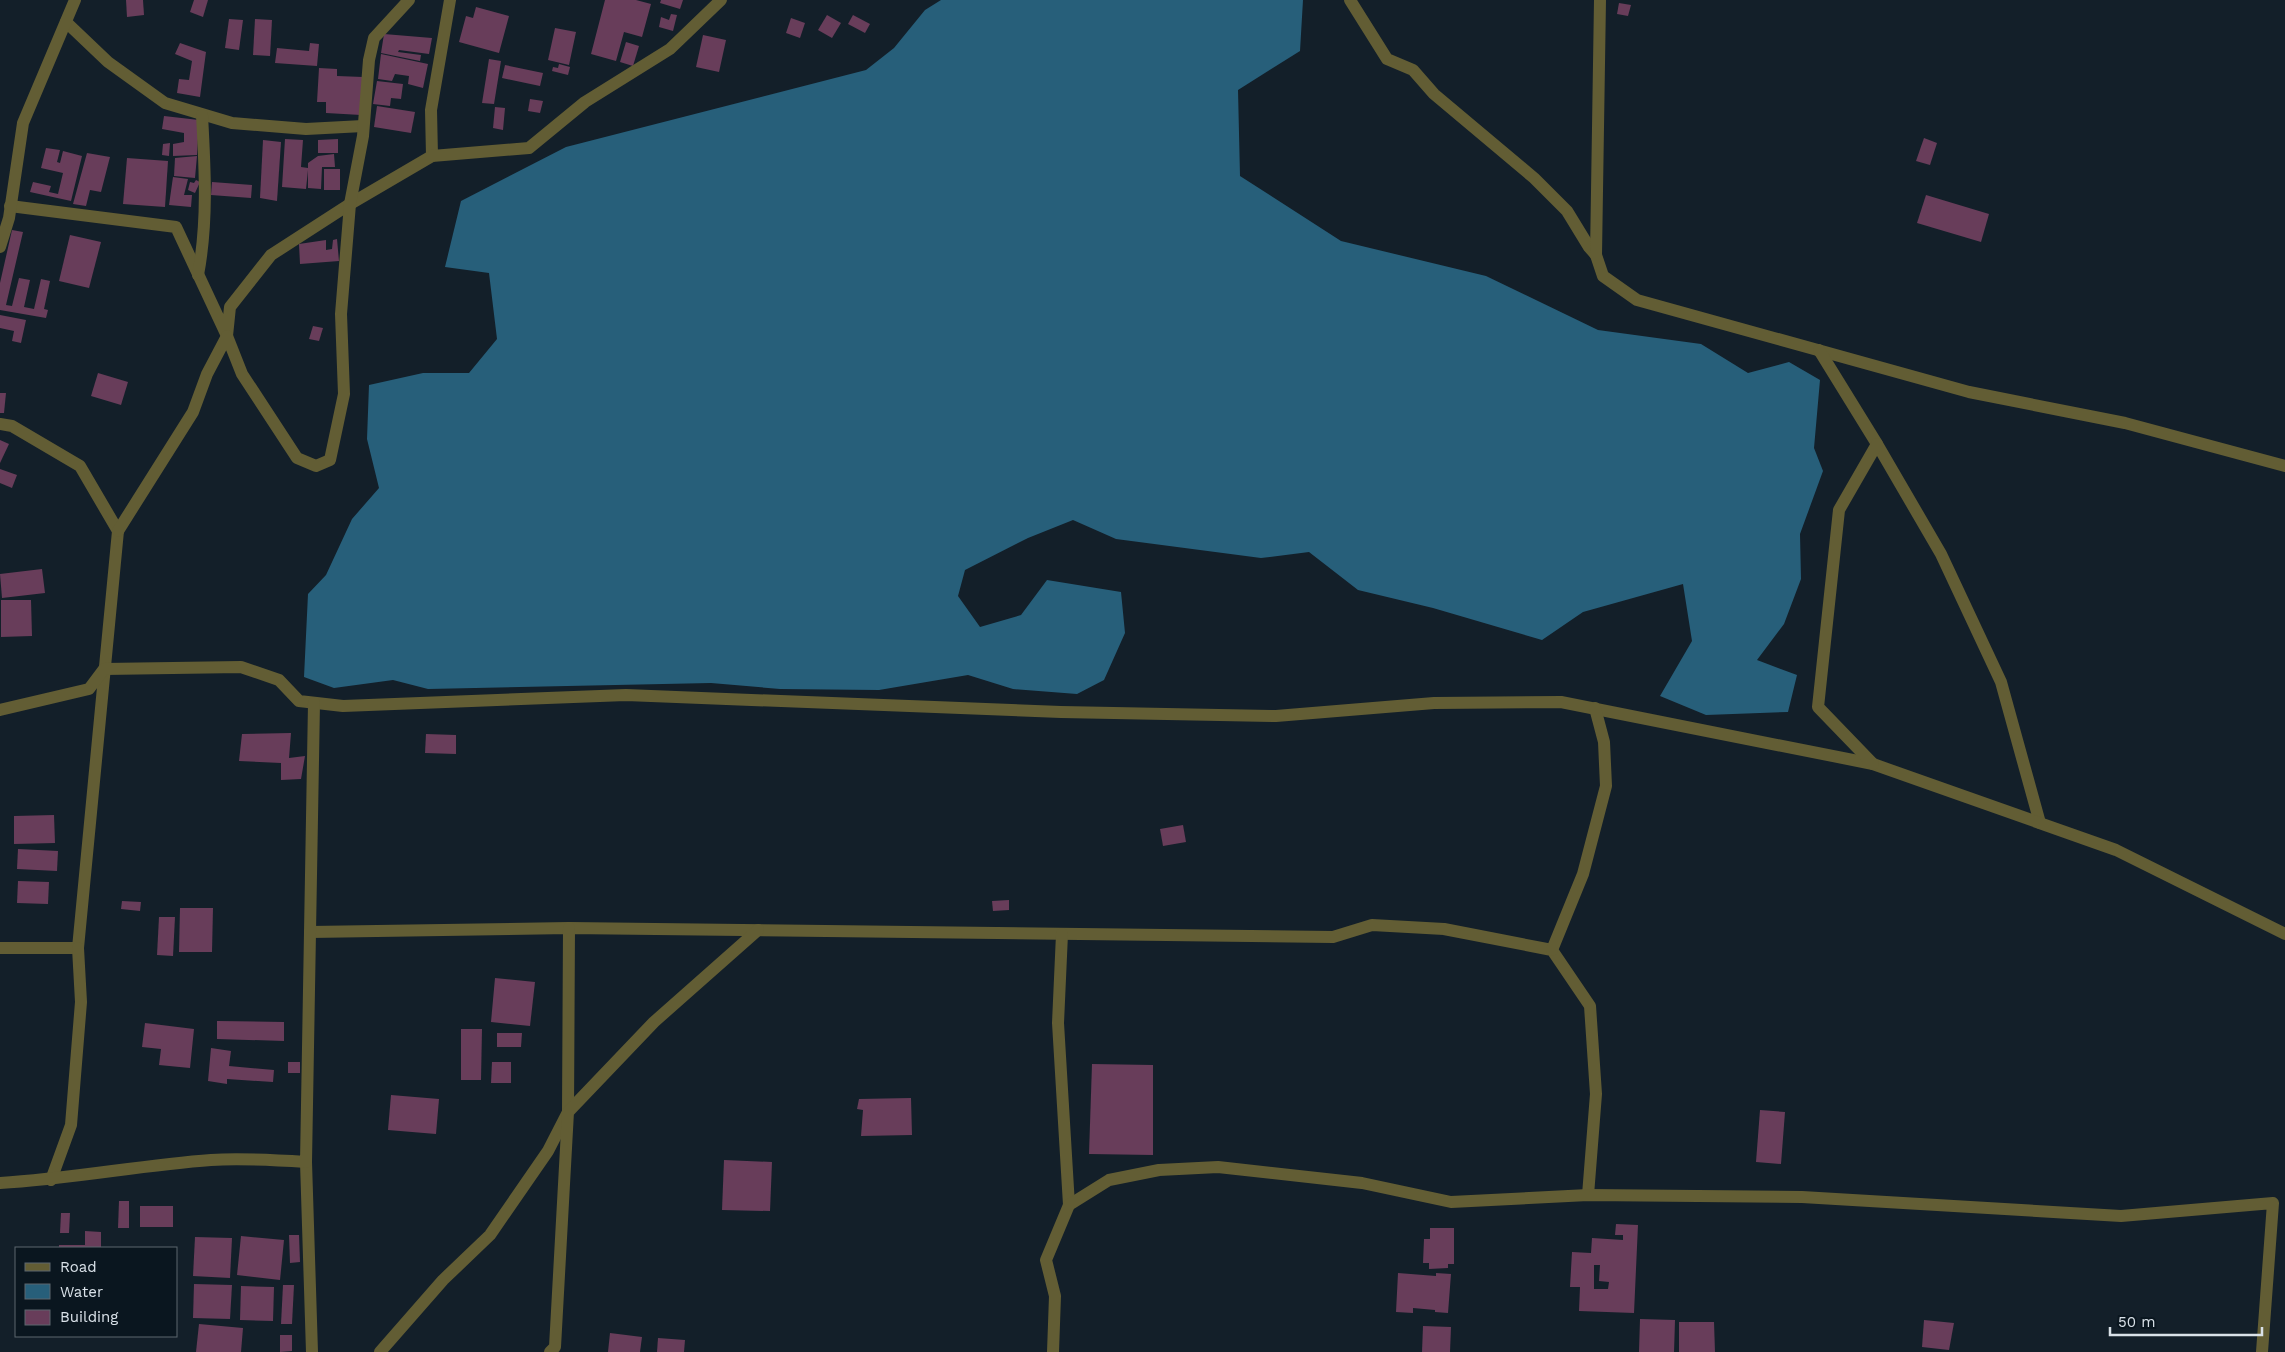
<svg xmlns="http://www.w3.org/2000/svg" width="2285" height="1352" font-family="'Work Sans',sans-serif">
<rect width="100%" height="100%" fill="#131f29"/>
<polygon fill="#275f7a" points="941,0 1303,0 1300,51 1238,90 1240,176 1341,241 1486,276 1598,330 1701,344 1748,373 1789,362 1820,380 1814,448 1823,471 1800,534 1801,579 1784,624 1757,660 1797,675 1788,712 1706,715 1660,696 1692,641 1683,584 1583,612 1542,640 1433,608 1358,590 1309,552 1261,558 1116,539 1073,520 1028,538 965,570 958,596 980,627 1021,615 1047,580 1121,592 1125,633 1104,680 1077,694 1013,689 968,675 879,690 780,689 711,683 428,689 393,680 334,688 304,677 308,594 326,575 352,519 379,488 367,439 369,385 423,373 469,373 497,339 489,273 445,267 461,201 566,147 866,70 894,48 925,10"/>
<g fill="#683d5a" fill-rule="evenodd">
<polygon points="126,0 143,0 144,15 127,17"/>
<polygon points="194,0 208,0 203,17 190,12"/>
<polygon points="605,0 636,0 651,4 642,37 624,32 616,61 591,54"/>
<polygon points="661,0 683,0 680,9 660,3"/>
<polygon points="1619,3 1631,5 1628,16 1617,14"/>
<polygon points="476,7 509,16 499,53 459,42 466,16 473,18"/>
<polygon points="671,14 677,15 673,31 659,27 661,17 669,20"/>
<polygon points="827,15 841,23 832,38 818,30"/>
<polygon points="853,15 870,24 865,33 848,24"/>
<polygon points="791,18 805,23 800,38 786,33"/>
<polygon points="229,19 243,20 239,50 225,48"/>
<polygon points="255,19 272,20 270,56 253,55"/>
<polygon points="555,28 576,32 569,65 548,60"/>
<polygon points="384,34 432,38 429,54 399,50 398,52 421,55 420,61 381,53"/>
<polygon points="703,35 726,40 719,72 696,67"/>
<polygon points="626,42 639,46 633,66 620,62"/>
<polygon points="180,43 206,52 200,97 177,93 179,79 189,80 192,61 175,54"/>
<polygon points="310,43 319,44 317,66 275,63 277,48 309,51"/>
<polygon points="381,54 428,64 423,88 408,84 409,76 395,74 392,81 378,79"/>
<polygon points="489,59 501,61 494,104 482,103"/>
<polygon points="559,64 570,67 568,75 552,71 553,67 558,68"/>
<polygon points="505,65 543,73 540,86 502,78"/>
<polygon points="319,68 337,69 337,76 363,77 361,115 326,113 326,102 317,102"/>
<polygon points="377,81 403,84 401,99 391,98 390,106 373,104"/>
<polygon points="530,99 543,101 540,113 528,111"/>
<polygon points="377,106 415,112 411,133 374,127"/>
<polygon points="495,107 505,108 503,130 493,128"/>
<polygon points="164,116 199,120 197,155 173,156 173,144 184,142 184,133 162,129"/>
<polygon points="1924,138 1937,143 1930,165 1916,161"/>
<polygon points="285,139 303,140 301,167 308,168 308,163 318,156 334,154 335,167 322,167 321,189 308,188 308,170 306,189 282,187"/>
<polygon points="338,139 338,153 318,153 318,140"/>
<polygon points="263,140 281,142 277,201 260,198"/>
<polygon points="170,143 169,156 162,155 163,144"/>
<polygon points="46,148 60,150 57,162 60,163 63,151 82,156 71,201 30,192 33,182 51,186 49,192 58,194 63,173 41,168"/>
<polygon points="87,153 110,157 101,192 90,190 86,206 73,204"/>
<polygon points="197,156 195,178 174,176 175,158"/>
<polygon points="127,158 168,161 165,207 123,204"/>
<rect x="324" y="169" width="16" height="21"/>
<polygon points="173,177 188,179 184,195 192,195 191,207 169,205"/>
<polygon points="196,180 200,182 195,193 188,190 190,182 194,183"/>
<polygon points="212,182 252,185 251,198 211,195"/>
<polygon points="1926,195 1989,214 1981,242 1917,223"/>
<polygon points="12,230 23,232 6,305 12,306 19,278 30,280 24,307 34,309 41,279 50,281 44,309 48,310 46,318 0,310 0,283"/>
<polygon points="70,235 101,242 89,288 59,281"/>
<polygon points="337,239 339,261 300,264 299,244 326,240 326,250 332,249 333,240"/>
<polygon points="0,315 26,320 21,343 12,341 14,331 0,328"/>
<polygon points="313,326 323,328 319,341 309,339"/>
<polygon points="98,373 128,382 121,405 91,396"/>
<polygon points="0,393 6,393 4,413 0,413"/>
<polygon points="0,440 9,444 0,463"/>
<polygon points="0,469 17,475 12,488 0,483"/>
<polygon points="42,569 45,593 2,598 0,574"/>
<polygon points="1,600 31,600 32,636 1,637"/>
<polygon points="291,733 289,758 305,756 301,779 281,780 281,763 239,761 242,734"/>
<polygon points="426,734 456,735 456,754 425,753"/>
<polygon points="54,815 55,843 14,844 14,816"/>
<polygon points="1183,825 1186,842 1163,846 1160,829"/>
<polygon points="18,849 58,851 57,871 17,869"/>
<polygon points="18,881 49,882 48,904 17,903"/>
<polygon points="1009,900 1009,910 993,911 992,901"/>
<polygon points="122,901 141,902 140,911 121,909"/>
<polygon points="180,908 213,908 212,952 179,952"/>
<polygon points="159,917 175,917 173,956 157,955"/>
<polygon points="495,978 535,982 530,1026 491,1022"/>
<polygon points="217,1021 284,1022 284,1041 217,1039"/>
<polygon points="145,1023 194,1029 190,1068 159,1065 161,1049 142,1047"/>
<polygon points="461,1029 482,1029 481,1080 461,1080"/>
<polygon points="497,1033 522,1033 521,1047 497,1047"/>
<polygon points="211,1048 231,1051 229,1066 274,1070 273,1082 227,1079 227,1084 208,1081"/>
<rect x="288" y="1062" width="12" height="11"/>
<polygon points="492,1062 511,1062 511,1083 491,1083"/>
<polygon points="1092,1064 1153,1065 1153,1155 1089,1154"/>
<polygon points="391,1095 439,1099 436,1134 388,1130"/>
<polygon points="911,1098 912,1135 861,1136 863,1110 857,1109 859,1099"/>
<polygon points="1760,1110 1785,1112 1781,1164 1756,1162"/>
<polygon points="724,1160 772,1162 770,1211 722,1210"/>
<polygon points="119,1201 129,1201 129,1228 118,1228"/>
<rect x="140" y="1206" width="33" height="21"/>
<polygon points="61,1213 70,1213 69,1233 60,1233"/>
<path d="M1616 1224 1638 1225 1634 1313 1579 1311 1580 1287H1570L1572 1252 1591 1253 1592 1238 1623 1240V1235H1615ZM1594 1265H1600L1599 1281 1609 1282 1608 1289H1594Z"/>
<polygon points="1430,1228 1454,1228 1454,1264 1448,1264 1448,1268 1429,1269 1429,1263 1423,1263 1424,1239 1430,1239"/>
<polygon points="85,1231 101,1232 101,1248 59,1248 59,1245 85,1245"/>
<polygon points="289,1235 299,1235 300,1262 290,1263"/>
<polygon points="241,1236 284,1240 280,1280 237,1275"/>
<polygon points="195,1237 232,1238 230,1278 193,1276"/>
<polygon points="1398,1273 1436,1276 1436,1273 1451,1274 1448,1313 1435,1312 1435,1310 1413,1308 1413,1313 1396,1312"/>
<polygon points="194,1284 232,1285 230,1319 193,1318"/>
<polygon points="283,1285 294,1285 292,1324 281,1324"/>
<polygon points="241,1286 274,1287 273,1321 240,1320"/>
<polygon points="1640,1319 1675,1320 1674,1352 1639,1352"/>
<polygon points="1924,1320 1954,1323 1949,1350 1922,1347"/>
<polygon points="1679,1322 1714,1322 1715,1352 1679,1352"/>
<polygon points="199,1324 243,1328 241,1352 196,1352"/>
<polygon points="1423,1326 1451,1327 1450,1352 1422,1352"/>
<polygon points="610,1333 642,1337 640,1352 608,1352"/>
<polygon points="280,1335 292,1335 292,1351 280,1352"/>
<polygon points="658,1338 685,1340 684,1352 657,1352"/>
</g>
<g fill="none" stroke-linecap="round" stroke-linejoin="round">
<g stroke="#625d34" stroke-width="12">
<polyline points="1350,0 1387,59 1413,70 1434,94 1534,178 1567,211 1589,247 1596,255"/>
<polyline points="1600,0 1596,255 1603,276 1637,300 1969,392 2125,423 2285,466"/>
<polyline points="66,22 108,62 165,103 232,123 306,129 363,126"/>
<polyline points="432,156 431,110 450,0"/>
<polyline points="10,206 176,227 227,336 230,307 271,255 350,204 432,156 529,148 585,102 670,49 721,0"/>
<polyline points="0,247 9,218 23,123 75,0"/>
<path d="M198 275C208 222 205 169 202 115"/>
<polyline points="1819,350 1877,444 1941,554 2001,682 2040,823"/>
<polyline points="0,424 12,426 80,466 118,531 78,948 0,948"/>
<polyline points="118,531 193,412 207,374 227,336 242,374 297,458 316,466 330,460 344,394 341,314 350,204 363,136 369,60 374,38 409,0"/>
<polyline points="0,710 89,689 104,669 241,667 279,680 299,701 343,706 626,695 1061,712 1276,716 1434,703 1561,702 1873,764 2116,850 2285,934"/>
<polyline points="1873,764 1818,707 1839,510 1877,444"/>
<polyline points="310,932 569,928 1333,937 1372,925 1444,929 1552,950 1590,1006 1596,1094 1588,1195"/>
<polyline points="1062,934 1058,1023 1069,1205"/>
<polyline points="1552,950 1583,874 1606,786 1604,742 1595,708"/>
<polyline points="306,1162 312,1352"/>
<polyline points="51,1180 71,1125 81,1002 78,948"/>
<path d="M0 1183C71 1179 141 1165 211 1160 243 1158 275 1160 306 1162L314 703"/>
<polyline points="380,1352 443,1280 490,1235 548,1151 568,1112 569,928"/>
<polyline points="550,1352 555,1347 568,1112 654,1022 758,930"/>
<polyline points="1053,1352 1055,1296 1046,1260 1069,1205 1109,1180 1159,1170 1218,1167 1362,1183 1451,1202 1588,1195 1802,1197 2121,1216 2273,1203 2262,1352"/>
</g>
</g>
<rect x="15" y="1247" width="162" height="90" fill="#0a161f" stroke="#5d676f"/>
<rect x="25" y="1263" width="25" height="8" fill="#625d34" stroke="#5d676f"/>
<text x="60" y="1272" font-size="15" fill="#d9e1e8">Road</text>
<rect x="25" y="1284" width="25" height="15" fill="#275f7a" stroke="#5d676f"/>
<text x="60" y="1297" font-size="15" fill="#d9e1e8">Water</text>
<rect x="25" y="1310" width="25" height="15" fill="#683d5a" stroke="#5d676f"/>
<text x="60" y="1322" font-size="15" fill="#d9e1e8">Building</text>
<path d="M2110 1327v8h152v-8" fill="none" stroke="#d9e1e8" stroke-width="2.5"/>
<text x="2118" y="1327" font-size="15" fill="#d9e1e8" stroke="#0a161f" stroke-width="4" paint-order="stroke">50 m</text>
</svg>
